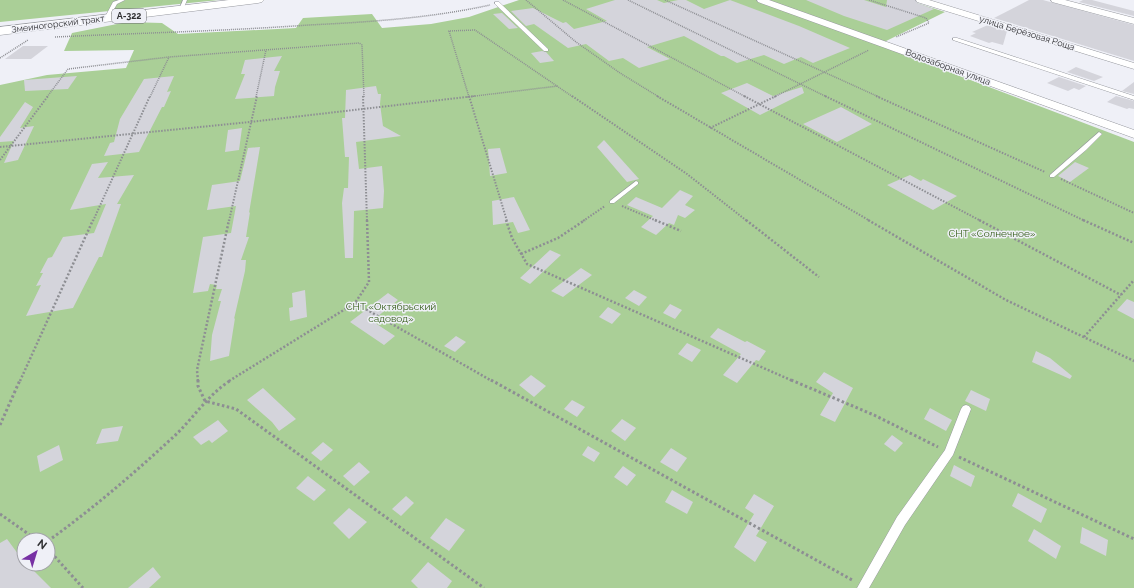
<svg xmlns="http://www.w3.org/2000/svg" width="1134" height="588" font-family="Raleway,sans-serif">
<rect width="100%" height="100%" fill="#eff0f7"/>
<g fill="#aacf97" fill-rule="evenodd">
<polygon points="0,0 219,0 0,22"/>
<path d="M519 0H907L945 12 878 45 1134 142V588H0V85L47 75 126 68 134 50 64 51 72 33 127 22 162 23 178 34 296 28 303 18 372 14 382 28 431 24 469 17ZM24 540H48V564H24Z"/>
</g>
<g fill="#d4d4db">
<polygon points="615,0 657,0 664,3 678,0 686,0 704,9 730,0 799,26 850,48 813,63 801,57 784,64 764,55 737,63 724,56 721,56 684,36 647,47 670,59 639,68 623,58 609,61 586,44 568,48 534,24 526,26 511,11 533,8 563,23 566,22 574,29 607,21 586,9"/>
<polygon points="806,0 864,0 886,7 887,0 915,0 917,3 934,9 887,30 844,16"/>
<polygon points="1029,0 1043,0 1134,25 1134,61 994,18"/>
<polygon points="1083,0 1092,0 1134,11 1134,16 1079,2"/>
<polygon points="502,13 518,28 509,29 493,14"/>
<polygon points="988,25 1007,31 1003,45 992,42 989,43 970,36 976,33 972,32"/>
<polygon points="23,46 48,46 31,59 5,59"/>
<polygon points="542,51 546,52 554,61 540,63 531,53"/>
<polygon points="282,56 274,71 280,71 275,87 274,96 235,99 245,74 241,74 245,60"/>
<polygon points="1076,67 1103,77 1094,81 1067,72"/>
<polygon points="77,76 68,89 25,91 24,80"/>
<polygon points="174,76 167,92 171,91 164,107 162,107 139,152 104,156 110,143 114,142 120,119 144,79"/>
<polygon points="1059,77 1086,86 1079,90 1074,88 1068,91 1047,83"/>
<polygon points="1134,82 1134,94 1122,91"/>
<polygon points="747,83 773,96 802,87 804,93 760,115 721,93"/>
<polygon points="376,86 378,94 381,94 380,104 383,126 401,136 356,142 359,169 382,166 384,191 383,208 354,211 353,258 345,258 342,203 344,188 348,188 349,157 345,157 342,118 345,118 346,90"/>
<polygon points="1116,96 1134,101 1134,109 1129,108 1127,109 1107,102"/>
<polygon points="25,102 33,107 20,128 34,126 18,160 4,163 14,141 0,142 0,137"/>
<polygon points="841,107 872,124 837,142 803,124"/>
<polygon points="242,128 239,150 225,152 228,130"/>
<polygon points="604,140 639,179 627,182 597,147"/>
<polygon points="260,147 249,213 250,212 246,237 249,237 241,260 246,260 245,271 234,319 235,318 229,356 210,361 212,335 221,301 218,301 222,289 216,289 217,285 210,284 208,291 193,293 203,237 231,233 236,206 207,210 212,185 240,181 248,148"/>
<polygon points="500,148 507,173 490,176 488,149"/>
<polygon points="108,162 98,178 134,175 117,204 121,204 102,257 99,257 73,308 26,316 41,285 36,286 43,273 40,273 48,258 52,257 63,237 94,233 106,204 70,210 92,164"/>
<polygon points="1075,162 1089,168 1070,182 1058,176"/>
<polygon points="910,175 921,181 923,179 957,196 933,210 887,185"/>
<polygon points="680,190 693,196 685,205 695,210 685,218 678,215 674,225 669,223 656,235 641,227 653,216 627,205 636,197 662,208"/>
<polygon points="514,197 530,230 518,233 513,222 493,225 492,201"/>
<polygon points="550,250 561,255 530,284 520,278"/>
<polygon points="581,268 592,275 563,297 551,291"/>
<polygon points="305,290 307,317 290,321 289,308 293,307 292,293"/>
<polygon points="634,290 647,297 639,306 625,298"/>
<polygon points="388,293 398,300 372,321 395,336 384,345 350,322"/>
<polygon points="1127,299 1134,302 1134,319 1117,310"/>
<polygon points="670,304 682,310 675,319 663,313"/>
<polygon points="608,307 621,314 612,324 599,317"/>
<polygon points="718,328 745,342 747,341 766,351 759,361 756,360 737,383 723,375 741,354 710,337"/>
<polygon points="456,336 466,342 455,352 444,346"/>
<polygon points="687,343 701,350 692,362 678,354"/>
<polygon points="1036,351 1050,358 1072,376 1070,379 1032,362"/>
<polygon points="824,372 853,388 835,422 820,415 833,393 816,382"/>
<polygon points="531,375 546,386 534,397 519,385"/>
<polygon points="263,388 296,419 279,431 272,422 247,400"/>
<polygon points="971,390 990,399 986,411 965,401"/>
<polygon points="572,400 585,407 577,417 564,409"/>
<polygon points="930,408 952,420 946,431 924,419"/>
<polygon points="622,419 636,428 625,441 611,431"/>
<polygon points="218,420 228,431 212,443 209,440 201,445 193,437"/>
<polygon points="123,426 118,441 96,444 102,429"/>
<polygon points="892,435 903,443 895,452 884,444"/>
<polygon points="323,442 333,450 321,461 311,453"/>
<polygon points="59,445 63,460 40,472 37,456"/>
<polygon points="588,446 600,453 594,462 582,455"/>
<polygon points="671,448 687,458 677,472 660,462"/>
<polygon points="359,462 370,472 354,486 343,476"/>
<polygon points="954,465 975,476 971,487 950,476"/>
<polygon points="623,466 636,475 627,486 614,477"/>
<polygon points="308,476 326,490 314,501 296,488"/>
<polygon points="672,490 693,502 687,514 665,502"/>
<polygon points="1018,493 1047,509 1041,523 1012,506"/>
<polygon points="754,494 774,506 756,536 767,542 755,562 734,547 754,514 745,508"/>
<polygon points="406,496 414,503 401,516 392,509"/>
<polygon points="349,508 367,522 349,539 333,523"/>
<polygon points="446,518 465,530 449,551 430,538"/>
<polygon points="1082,527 1108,540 1106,556 1080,543"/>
<polygon points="1034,529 1061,546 1056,559 1028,541"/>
<polygon points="7,539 24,562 24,564 26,564 30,570 32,569 51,588 0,588 0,543"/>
<polygon points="428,562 452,581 447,588 418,588 411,581"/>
<polygon points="153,567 161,577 149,588 128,588"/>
</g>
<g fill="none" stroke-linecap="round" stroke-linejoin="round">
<defs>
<g id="service">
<polygon points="119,0 125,0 117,4 108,20 104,20 104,19 113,2"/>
<polygon points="183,0 187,0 183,10 181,11 179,10"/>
<polygon points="495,2 499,2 548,49 548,51 544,51 495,4"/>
<polygon points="953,38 957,38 1134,96 1134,100 953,40"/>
<polygon points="1099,132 1102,134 1086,150 1054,177 1050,177 1050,175"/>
<polygon points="636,181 638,182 638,184 614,203 610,203 610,201"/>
<polygon points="966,405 969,406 971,409 953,455 905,525 869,588 857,588 897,517 945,450 961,409 963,406"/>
</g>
<g id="minor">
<polygon points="757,0 769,0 1134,130 1134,138 758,2"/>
<polygon points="916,0 929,0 1134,63 1134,69 917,2"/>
<polygon points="1051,0 1065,0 1134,18 1134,24 1052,2"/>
</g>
<polygon id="trunk" points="229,0 264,0 262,2 258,3 0,35 0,27"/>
</defs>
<use href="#service" stroke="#97999f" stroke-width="1"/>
<use href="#minor" stroke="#97999f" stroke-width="1"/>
<use href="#trunk" stroke="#97999f" stroke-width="1"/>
<g stroke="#8d8e93" stroke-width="1.5" stroke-dasharray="1 1" stroke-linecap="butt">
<polyline points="526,0 576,42 620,73 659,97"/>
<polyline points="563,0 746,97"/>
<polyline points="628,0 827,97"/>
<polyline points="665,0 879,97"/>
<polyline points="869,0 926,18 929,23 896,37"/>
<path d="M55 37C140 33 225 31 309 25 370 22 431 18 490 5"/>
<polyline points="0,58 28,40"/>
<polyline points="47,97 68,69 169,57 359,43 362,45 364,97"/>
<polyline points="150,97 169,57"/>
<polyline points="256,97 266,50"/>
<polyline points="467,97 558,86"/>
<polyline points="469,97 449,31 475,30 573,97"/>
<polyline points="774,97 869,50"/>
</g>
<g stroke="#8d8e93" stroke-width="2" stroke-dasharray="1.5 1.5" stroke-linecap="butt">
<polyline points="363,96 367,221"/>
<polyline points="469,96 507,221"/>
<polyline points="572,96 687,174 747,221"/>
<polyline points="657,96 870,221"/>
<polyline points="744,96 981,221"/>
<polyline points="825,96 1085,221"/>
<polyline points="876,96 1045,172"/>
<polyline points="710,128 776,96"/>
<polyline points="0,147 250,122 475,96"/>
<polyline points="0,160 48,96"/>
<polyline points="1061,179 1134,213"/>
<polyline points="622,206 657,221"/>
<polyline points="93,221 150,96"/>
<polyline points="229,221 257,96"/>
<polyline points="583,221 605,206"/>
</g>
<g stroke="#8d8e93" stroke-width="2.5" stroke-dasharray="2 2" stroke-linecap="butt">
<polyline points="367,220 369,282 355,303 492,381"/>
<polyline points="506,220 512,238 527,264 793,381"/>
<polyline points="655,220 681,231"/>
<polyline points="746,220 819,277"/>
<polyline points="868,220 1006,300 1134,361"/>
<polyline points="979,220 1121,295"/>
<polyline points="1083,220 1134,243"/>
<polyline points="521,254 558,238 585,220"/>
<polyline points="1084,337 1134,280"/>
<polyline points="20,381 93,220"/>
<polyline points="198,381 197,370 229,220"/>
<polyline points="229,381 355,303"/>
</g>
<g stroke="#8d8e93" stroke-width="3" stroke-dasharray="2.5 2.5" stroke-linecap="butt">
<polyline points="198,380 198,386 205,401 236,409 484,588"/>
<polyline points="491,380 854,581"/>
<polyline points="791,380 874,415 938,447"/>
<polyline points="0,425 20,380"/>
<polyline points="959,457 1134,539"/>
<polyline points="0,514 37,540"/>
<path d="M48 541C91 510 131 476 170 440 192 421 206 396 231 380"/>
<polyline points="48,549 83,588"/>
</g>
<use href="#service" fill="#fff" fill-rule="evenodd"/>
<use href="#minor" fill="#fff" fill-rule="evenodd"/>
<use href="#trunk" fill="#fff" fill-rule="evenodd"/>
</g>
<g text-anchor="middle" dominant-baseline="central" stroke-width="3" stroke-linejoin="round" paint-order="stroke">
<rect fill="#eff0f7" stroke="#696a6e" stroke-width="1" x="112" y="9" width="34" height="14" rx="3"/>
<g font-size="9" font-weight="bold" fill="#303033">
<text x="129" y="16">А-322</text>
</g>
<g font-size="9" fill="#303033" stroke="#eff0f7">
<text transform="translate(58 24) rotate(-7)">Змеиногорский тракт</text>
<text transform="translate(1027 33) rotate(17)">улица Берёзовая Роща</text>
<text transform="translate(948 67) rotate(20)">Водозаборная улица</text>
</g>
<g font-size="10" fill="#325b15" stroke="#eff0f7">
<text x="992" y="233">СНТ «Солнечное»</text>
<text x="391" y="306">СНТ «Октябрьский<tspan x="391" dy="12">садовод»</tspan></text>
</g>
</g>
<g transform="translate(36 552) rotate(38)"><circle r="19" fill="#eff0f7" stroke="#a3a3a9"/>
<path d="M0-3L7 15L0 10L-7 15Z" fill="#7730a4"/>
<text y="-6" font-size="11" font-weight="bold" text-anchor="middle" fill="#303033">N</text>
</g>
</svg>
